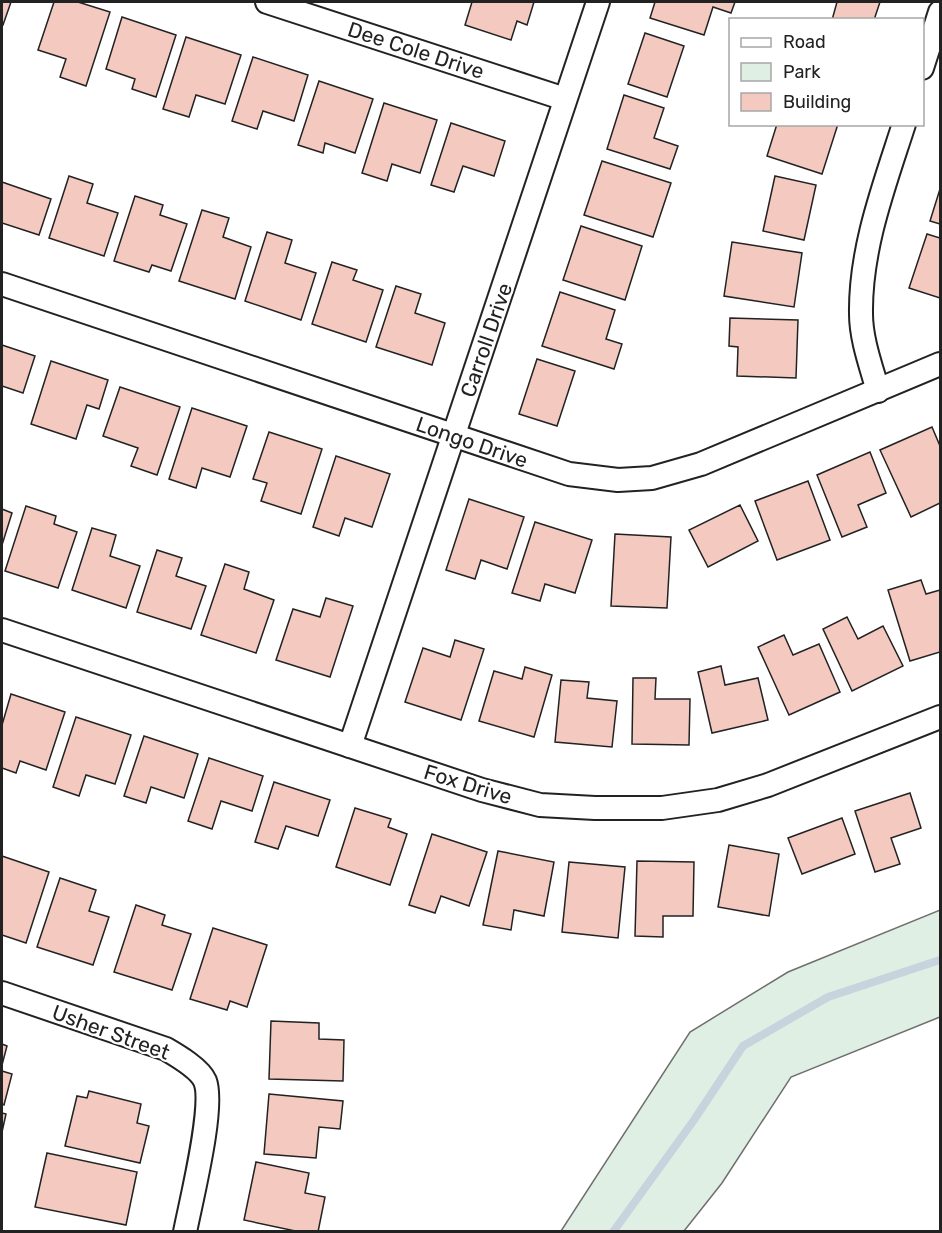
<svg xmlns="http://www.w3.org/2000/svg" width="942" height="1233" font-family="Rubik,sans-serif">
<rect width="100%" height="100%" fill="#fff"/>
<polygon fill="#e0efe3" stroke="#6f6f6f" stroke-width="1.5" points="940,910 940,1017 791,1077 722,1183 684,1231 561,1231 690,1032 788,972"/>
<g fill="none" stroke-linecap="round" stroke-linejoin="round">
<polyline stroke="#c7d3dd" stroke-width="8" points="613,1232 694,1120 743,1046 828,997 940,960"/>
</g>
<g fill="#f3c9c0" stroke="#222" stroke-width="1.5">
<polygon points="2,2 11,2 3,25 2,25"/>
<polygon points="54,2 78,2 110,12 86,86 60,77 66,59 38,50"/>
<polygon points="472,2 534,2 527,25 517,21 511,40 465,25"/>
<polygon points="655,2 735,2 731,13 713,7 704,35 650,18"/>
<polygon points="837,2 880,2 874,20 832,20"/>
<polygon points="122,17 176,35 156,97 132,89 135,79 106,69"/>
<polygon points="645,33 684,46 667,97 628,84"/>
<polygon points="186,37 241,55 225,104 196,95 189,117 163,109"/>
<polygon points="253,57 308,75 294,121 263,111 257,129 232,121"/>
<polygon points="319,81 373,99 355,153 325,143 323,153 298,145"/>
<polygon points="624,95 664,108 654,138 678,146 670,169 607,149"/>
<polygon points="384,103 437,120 420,173 392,164 387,181 362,173"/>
<polygon points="451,123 505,141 494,176 463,166 454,192 431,185"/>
<polygon points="777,124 838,124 822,174 767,156"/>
<polygon points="602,161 671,183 653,237 584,215"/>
<polygon points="69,176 93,184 87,203 118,213 104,256 49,238"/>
<polygon points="775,176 816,185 804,240 763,231"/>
<polygon points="2,182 51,199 39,235 2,223"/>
<polygon points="940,189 940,224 930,221"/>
<polygon points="135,196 163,205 160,215 187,224 171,271 152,265 149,272 114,261"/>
<polygon points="202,210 229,218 223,237 251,247 235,299 179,281"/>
<polygon points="581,226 642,246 625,300 563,280"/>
<polygon points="267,232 292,240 285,263 316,273 301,320 245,301"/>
<polygon points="927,234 940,238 940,298 909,288"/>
<polygon points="732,242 802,253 794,307 724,296"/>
<polygon points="332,262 357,270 353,280 383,290 366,342 312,324"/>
<polygon points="396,286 421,294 415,313 445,323 432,365 376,347"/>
<polygon points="560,292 615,310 606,339 622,344 614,369 542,346"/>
<polygon points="730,318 798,320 796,378 737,376 738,347 729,346"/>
<polygon points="2,345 35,356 23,393 2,386"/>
<polygon points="537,359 575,371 557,426 519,414"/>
<polygon points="51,361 108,380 99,409 87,405 76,439 31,424"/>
<polygon points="120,387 180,407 157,475 131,466 138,448 103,436"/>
<polygon points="192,408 247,426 230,477 202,468 196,488 169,479"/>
<polygon points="932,427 940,446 940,503 911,517 880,450"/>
<polygon points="269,432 322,449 301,514 261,501 267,483 253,479"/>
<polygon points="870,452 886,493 858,505 867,527 842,537 817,475"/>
<polygon points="336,456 390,474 372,527 345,518 339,536 313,527"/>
<polygon points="808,481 830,540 777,560 755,501"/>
<polygon points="469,499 524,517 507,569 481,560 475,579 446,570"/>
<polygon points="740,505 758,541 708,567 689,530"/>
<polygon points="26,506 56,516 54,524 77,532 58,588 5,571"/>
<polygon points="2,509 12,513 2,545"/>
<polygon points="535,522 592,540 575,593 545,584 540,601 512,593"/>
<polygon points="92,528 116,535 110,556 140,566 126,608 72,590"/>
<polygon points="615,534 671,537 667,608 611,606"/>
<polygon points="157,550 182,558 176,576 206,586 191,629 137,612"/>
<polygon points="225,564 249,572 244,589 274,600 256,653 201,635"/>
<polygon points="921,580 926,594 940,590 940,652 910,661 888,590"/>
<polygon points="326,598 353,606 330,677 276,660 293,609 320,617"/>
<polygon points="847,617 858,639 883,626 903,666 852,691 823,629"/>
<polygon points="784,635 793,655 819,644 840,692 789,715 758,647"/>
<polygon points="455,640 484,649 461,720 405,702 423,648 450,657"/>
<polygon points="721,666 725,685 758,678 768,720 712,733 698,672"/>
<polygon points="525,667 552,675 534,737 479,721 494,671 522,679"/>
<polygon points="633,678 656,678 655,699 690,699 689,745 632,744"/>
<polygon points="561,680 589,682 587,698 617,701 612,747 555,742"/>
<polygon points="11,694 65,712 46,770 20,761 16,773 2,768 2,725"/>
<polygon points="76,717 131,735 115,784 86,775 79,796 53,787"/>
<polygon points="144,736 198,754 184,798 151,787 146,803 124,796"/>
<polygon points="209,758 263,776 252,811 221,801 212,829 188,821"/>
<polygon points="274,782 330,800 318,836 286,826 278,849 255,842"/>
<polygon points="910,793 921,828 891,838 900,864 875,872 855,811"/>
<polygon points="355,808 391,819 388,827 407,834 390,885 336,867"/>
<polygon points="842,818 855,854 802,874 788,838"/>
<polygon points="432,834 487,852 469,906 441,896 435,913 409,905"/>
<polygon points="729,845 779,854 769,916 718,907"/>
<polygon points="498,851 554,862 544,916 514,910 511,930 483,925"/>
<polygon points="2,856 49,872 26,943 2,935"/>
<polygon points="637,861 694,862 693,916 663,916 663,937 635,936"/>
<polygon points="569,862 625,867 618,938 562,932"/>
<polygon points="60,878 96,890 89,911 109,917 93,965 37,947"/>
<polygon points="136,905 165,915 162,925 191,934 172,990 114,972"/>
<polygon points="213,928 267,945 247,1007 230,1001 227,1010 190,999"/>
<polygon points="271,1021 319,1023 319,1039 344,1040 343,1081 269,1079"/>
<polygon points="2,1044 7,1046 2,1065"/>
<polygon points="2,1071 12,1074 4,1105 2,1104"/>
<polygon points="89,1091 141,1104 137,1123 149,1126 140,1163 65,1146 77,1096 87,1098"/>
<polygon points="269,1094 343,1101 340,1129 319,1127 316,1158 264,1154"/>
<polygon points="2,1113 6,1114 2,1132"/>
<polygon points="47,1153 137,1172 126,1225 35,1207"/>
<polygon points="256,1162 309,1173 305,1193 325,1197 318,1232 300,1232 244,1220"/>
</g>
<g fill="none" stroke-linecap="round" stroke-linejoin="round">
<defs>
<g id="street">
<polyline points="267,2 565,99"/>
<polyline points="922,68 940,12"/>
<polyline points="2,284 569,474 618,480 652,478 701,464 940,364"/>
<path d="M878 391C871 366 861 339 861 314 860 249 884 186 904 124"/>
<polyline points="2,630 482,790 540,805 595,808 662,808 718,800 768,785 940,717"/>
<polyline points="350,746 598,2"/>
<path d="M2 993 166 1049C178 1056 200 1069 205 1081 215 1106 191 1201 185 1232"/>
</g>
</defs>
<use href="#street" stroke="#222" stroke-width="26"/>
<use href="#street" stroke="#fff" stroke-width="22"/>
</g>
<g text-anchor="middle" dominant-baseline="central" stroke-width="4.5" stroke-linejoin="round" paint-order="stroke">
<g font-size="21" fill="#222" stroke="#fff">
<text transform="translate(416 50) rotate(18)">Dee Cole Drive</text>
<text transform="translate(486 340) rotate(-71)">Carroll Drive</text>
<text transform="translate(472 442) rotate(19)">Longo Drive</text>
<text transform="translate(468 784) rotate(17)">Fox Drive</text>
<text transform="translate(111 1032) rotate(20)">Usher Street</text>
</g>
</g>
<rect width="942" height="1233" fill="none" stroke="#222222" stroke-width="6"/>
<rect x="729" y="18" width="195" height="108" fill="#ffffff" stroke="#a7a7a7" stroke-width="1.5"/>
<rect x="741" y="38" width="30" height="9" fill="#ffffff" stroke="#a7a7a7" stroke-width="1.5"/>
<text x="783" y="48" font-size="18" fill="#222222">Road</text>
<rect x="741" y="63" width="30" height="18" fill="#e0efe3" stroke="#a7a7a7" stroke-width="1.5"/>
<text x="783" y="78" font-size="18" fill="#222222">Park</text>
<rect x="741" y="93" width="30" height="18" fill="#f3c9c0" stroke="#a7a7a7" stroke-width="1.5"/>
<text x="783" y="108" font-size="18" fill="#222222">Building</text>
</svg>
